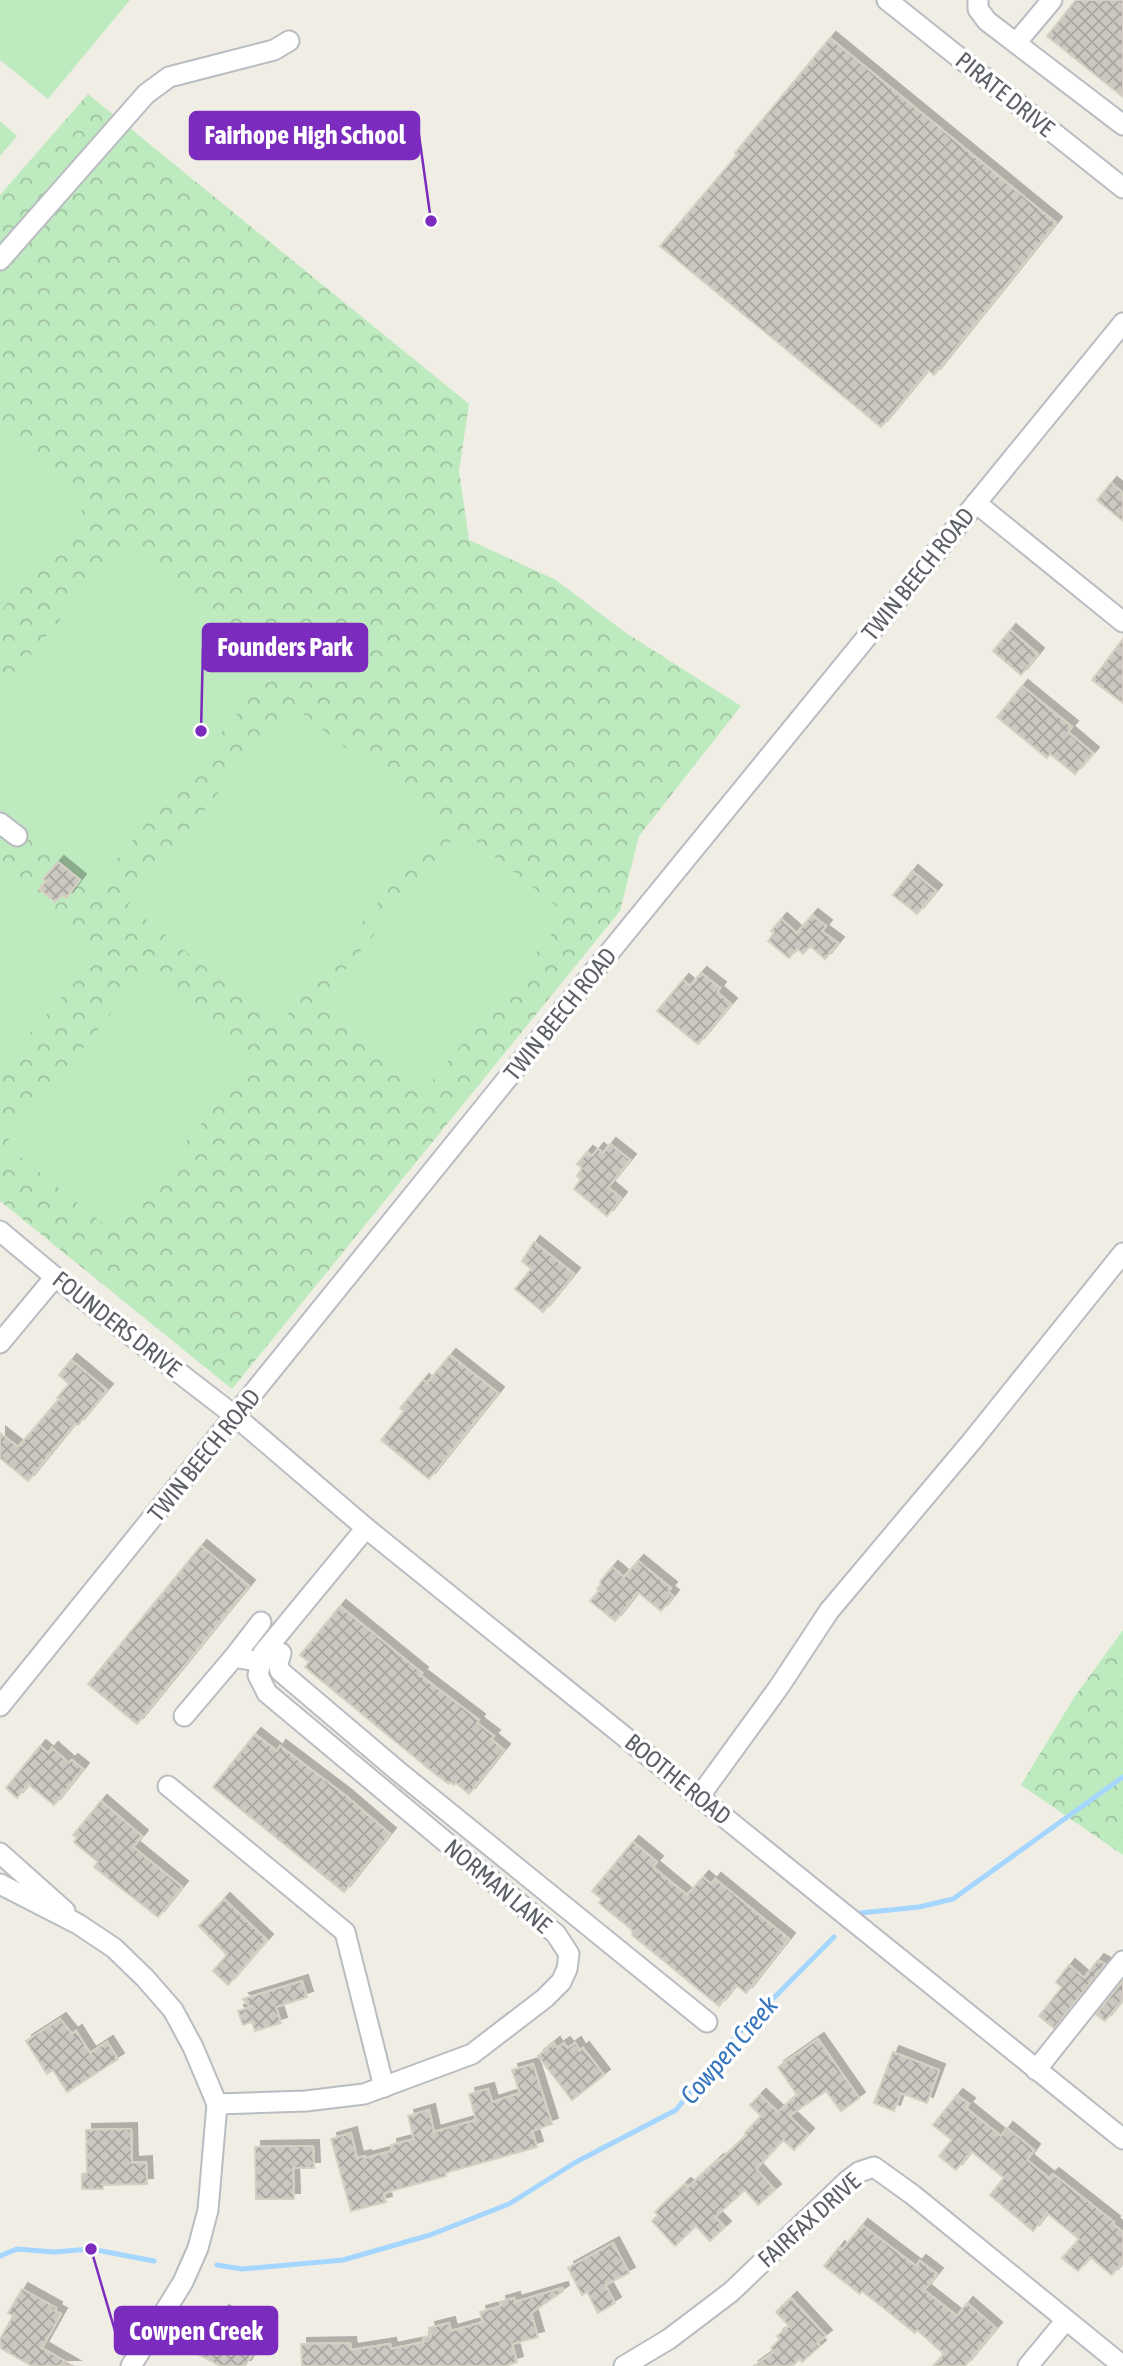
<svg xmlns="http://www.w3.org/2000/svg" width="1123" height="2366" font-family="'Asap Condensed',sans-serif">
<defs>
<pattern id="forest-crowns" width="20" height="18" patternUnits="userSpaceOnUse" patternTransform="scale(1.75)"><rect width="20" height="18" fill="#beeabf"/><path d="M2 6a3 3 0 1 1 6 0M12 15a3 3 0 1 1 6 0" fill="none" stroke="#9ec19f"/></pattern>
<pattern id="building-cross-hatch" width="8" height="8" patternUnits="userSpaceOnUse" patternTransform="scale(1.75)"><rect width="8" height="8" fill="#cbc8c1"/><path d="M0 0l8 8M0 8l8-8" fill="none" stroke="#a8a6a1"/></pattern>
<filter id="shadow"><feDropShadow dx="6" dy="-6" stdDeviation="0" flood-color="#0004"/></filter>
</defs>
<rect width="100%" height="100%" fill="#f0eee4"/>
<g fill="url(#forest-crowns)">
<polygon points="88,94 469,404 459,471 469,540 556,580 626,633 741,706 639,836 620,911 232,1389 0,1201 0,195"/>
<polygon points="1123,1630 1123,1855 1021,1785 1075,1696"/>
</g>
<g fill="#beeabf">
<polygon points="0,0 130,0 48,99 0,60"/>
<polygon points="0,121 17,136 0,156"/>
<polygon points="0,432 80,496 82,512 0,612"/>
<polygon points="128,538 279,663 95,886 0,808 0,692"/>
<polygon points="290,703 441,825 278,1026 128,905"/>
<polygon points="461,829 567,915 424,1091 317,1004"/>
<polygon points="0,875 96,958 0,1068"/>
<polygon points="148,968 256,1056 113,1232 5,1144"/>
</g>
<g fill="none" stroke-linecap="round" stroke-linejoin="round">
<g stroke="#a5d6ff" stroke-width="5">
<polyline points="860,1913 919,1907 953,1899 1123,1777"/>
<polyline points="0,2256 17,2249 54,2252 91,2249 154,2261"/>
<polyline points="217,2265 242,2269 343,2260 430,2235 509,2204 576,2162 676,2110 736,2036 834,1937"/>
</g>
</g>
<g fill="url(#building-cross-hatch)" stroke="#d6d0c2" stroke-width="2" filter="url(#shadow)">
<polygon points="1076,0 1123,0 1123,97 1047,36"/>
<polygon points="830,38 1056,223 934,375 928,370 881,427 660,246 737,155 735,153"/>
<polygon points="1111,483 1123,493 1123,521 1097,500"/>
<polygon points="1010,630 1038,654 1021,675 993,651"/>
<polygon points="1123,639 1123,703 1092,680"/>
<polygon points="1022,686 1072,727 1068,732 1093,753 1075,774 1050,754 1047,758 997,717"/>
<polygon points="58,862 80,880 66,898 62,895 55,902 39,889 46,881 43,879"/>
<polygon points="912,871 936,891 917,914 893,895"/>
<polygon points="812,915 826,926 822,931 838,943 825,959 810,946 803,954 797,949 789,958 768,941 774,933 771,931 781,919 797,933"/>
<polygon points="701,973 720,988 717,992 731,1004 698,1044 657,1011 683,980 690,986"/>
<polygon points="610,1144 630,1160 608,1187 621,1198 607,1216 574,1189 581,1179 577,1176 582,1168 577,1164 587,1152 592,1156 598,1149 603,1153"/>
<polygon points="534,1242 574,1274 543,1312 515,1289 531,1269 522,1261"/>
<polygon points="450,1355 498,1393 429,1479 381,1440 404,1411 400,1408 423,1380 427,1383"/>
<polygon points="71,1360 107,1390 78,1425 75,1423 28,1481 0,1458 0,1433 18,1447 59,1399 57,1398 69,1384 59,1375"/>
<polygon points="201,1546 249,1586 137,1724 88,1684"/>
<polygon points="638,1561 671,1588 668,1592 673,1596 661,1611 638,1592 615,1621 590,1601 599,1591 597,1589 601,1584 600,1582 612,1567 624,1577"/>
<polygon points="340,1606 422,1673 420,1675 479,1720 477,1723 494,1736 491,1739 504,1750 469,1794 456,1783 454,1785 451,1782 449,1784 435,1774 305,1667 309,1662 300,1655"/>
<polygon points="255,1734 277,1751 280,1746 346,1796 390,1834 344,1892 213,1787"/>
<polygon points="40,1746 48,1753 52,1748 69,1763 72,1760 83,1769 54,1805 28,1784 17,1798 6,1788"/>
<polygon points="101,1801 142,1836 133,1847 182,1887 158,1917 94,1867 98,1862 74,1842 77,1838 73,1835"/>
<polygon points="633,1842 657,1862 653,1867 687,1895 703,1877 711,1884 715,1879 789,1939 746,1993 736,1985 719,2006 632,1935 633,1933 631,1929 599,1903 602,1899 592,1891"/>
<polygon points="224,1899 267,1940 228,1985 213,1971 227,1955 199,1926"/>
<polygon points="1098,1960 1105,1964 1054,2028 1039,2016 1062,1987 1056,1982 1069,1965 1084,1978"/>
<polygon points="302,1981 307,1997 276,2007 281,2023 255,2031 252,2022 243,2025 238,2011 251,2007 243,1999"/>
<polygon points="1123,1981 1123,1999 1105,2021 1096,2014"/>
<polygon points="60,2019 72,2034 76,2031 90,2053 107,2042 118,2059 67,2092 53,2070 47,2074 26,2041"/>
<polygon points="818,2039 859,2098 841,2111 826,2091 789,2116 808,2134 794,2150 783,2140 756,2169 775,2190 758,2205 745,2190 715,2217 725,2227 710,2241 696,2226 675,2246 652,2221 658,2215 655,2212 685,2184 688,2187 718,2160 719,2161 747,2135 745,2133 761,2116 750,2105 760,2095 778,2112 797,2095 778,2067"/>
<polygon points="554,2043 557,2048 564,2043 568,2048 575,2043 580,2051 583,2048 604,2075 572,2100 538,2056"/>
<polygon points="893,2052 939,2070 927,2103 901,2093 894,2111 874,2103"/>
<polygon points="533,2064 552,2124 532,2131 537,2147 445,2173 446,2176 384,2193 386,2202 351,2211 331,2139 351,2133 357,2158 365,2156 365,2158 392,2151 391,2145 414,2139 408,2116 429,2110 434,2132 476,2120 469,2094 488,2089 492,2102 520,2093 512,2070"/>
<polygon points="957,2095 969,2104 966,2108 1001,2136 1007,2128 1034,2150 1027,2160 1049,2178 1053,2174 1114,2222 1113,2224 1123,2232 1123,2261 1112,2275 1090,2257 1078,2271 1069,2264 1062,2258 1079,2239 1047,2213 1033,2231 990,2195 1004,2178 971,2151 956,2170 939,2156 952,2140 933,2125"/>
<polygon points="131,2129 132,2163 146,2162 147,2184 103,2185 103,2189 82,2189 82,2174 87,2173 86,2130"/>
<polygon points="313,2146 314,2168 293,2168 294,2199 256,2199 255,2147"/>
<polygon points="862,2225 916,2266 920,2261 937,2274 924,2290 957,2316 967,2303 996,2328 965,2366 933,2366 944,2354 917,2330 915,2333 862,2291 860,2294 824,2266 839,2247 842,2250"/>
<polygon points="613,2243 629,2273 605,2285 615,2303 598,2313 587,2292 582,2295 568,2268"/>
<polygon points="562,2288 563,2291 531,2313 538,2337 512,2344 517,2362 505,2366 302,2366 301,2344 350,2343 351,2350 390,2344 391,2349 424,2342 423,2337 431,2336 429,2328 449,2323 451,2331 483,2322 480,2312 501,2306 500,2302 514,2298 515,2302"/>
<polygon points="22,2289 56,2308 55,2311 61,2314 42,2348 73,2366 32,2366 0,2348 0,2339 13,2316 8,2313"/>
<polygon points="791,2298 826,2336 817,2343 820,2346 802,2362 800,2359 792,2366 754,2366 774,2352 771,2348 780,2339 777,2336 789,2326 776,2312"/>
<polygon points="223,2311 264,2334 245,2366 220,2366 196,2353 204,2340 207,2341"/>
</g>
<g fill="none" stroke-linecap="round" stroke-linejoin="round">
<defs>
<g id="minor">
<polyline points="887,0 1123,188"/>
<polyline points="978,0 978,9 987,21 1123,125"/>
<polyline points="1016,43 1052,0"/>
<polyline points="0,260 146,94 169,77 274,50 289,41"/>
<polyline points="976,503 1123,622"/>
<polyline points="0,823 17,836"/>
<polyline points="0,1231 55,1277 235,1416 366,1528 1123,2139"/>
<polyline points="0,1343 55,1277"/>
<polyline points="281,1653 278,1663 280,1671 399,1772 707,2022"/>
<polyline points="234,1657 261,1622"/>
<polyline points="0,1706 587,980 1123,323"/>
<polyline points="184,1716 234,1657 261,1662"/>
<polyline points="168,1786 345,1932 384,2087"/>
<polyline points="699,1797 779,1687 829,1611 972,1441 1123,1253"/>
<polyline points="0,1853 65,1911"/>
<polyline points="0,1884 78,1924 114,1948 145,1978 173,2010 193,2047 217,2104 208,2210 198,2248 183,2282 131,2366"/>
<polyline points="1036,2070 1123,1961"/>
<polyline points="217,2104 306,2101 364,2094 472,2054 545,1998 561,1982 567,1969 569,1954 556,1934 267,1693 258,1675 263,1653 366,1528"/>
<polyline points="624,2366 669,2339 731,2292 847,2181 859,2172 874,2167 913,2195 1123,2366"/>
<polyline points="1028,2366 1066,2320"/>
</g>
</defs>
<use href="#minor" stroke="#b9bcc1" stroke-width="23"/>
<use href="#minor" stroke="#fff" stroke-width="19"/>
</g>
<g text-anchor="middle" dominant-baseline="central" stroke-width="7" stroke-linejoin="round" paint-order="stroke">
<g font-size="24" fill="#5c6066" stroke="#fff">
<text transform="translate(1005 94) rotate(39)">PIRATE DRIVE</text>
<text transform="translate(918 574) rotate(-51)">TWIN BEECH ROAD</text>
<text transform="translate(560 1014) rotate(-51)">TWIN BEECH ROAD</text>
<text transform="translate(117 1324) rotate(38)">FOUNDERS DRIVE</text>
<text transform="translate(204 1455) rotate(-51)">TWIN BEECH ROAD</text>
<text transform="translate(678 1779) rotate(39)">BOOTHE ROAD</text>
<text transform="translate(498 1886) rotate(40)">NORMAN LANE</text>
<text transform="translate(809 2220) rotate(-42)">FAIRFAX DRIVE</text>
</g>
<g font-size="26" font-style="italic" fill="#3675bd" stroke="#fff">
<text transform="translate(729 2050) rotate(-49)">Cowpen Creek</text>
</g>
</g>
<path fill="none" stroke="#7b2cbf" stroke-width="2.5" d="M431 221L419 135M201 731L203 647M91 2249L115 2331"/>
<g fill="#7b2cbf" stroke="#fff" stroke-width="2.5">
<circle cx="431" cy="221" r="7"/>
<circle cx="201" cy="731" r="7"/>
<circle cx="91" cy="2249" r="7"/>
</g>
<g fill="#7b2cbf" stroke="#7b2cbf" stroke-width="2.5">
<rect x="190" y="112" width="229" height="47" rx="7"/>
<rect x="203" y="624" width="164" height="47" rx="7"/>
<rect x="115" y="2307" width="162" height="47" rx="7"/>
</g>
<g font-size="26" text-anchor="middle" font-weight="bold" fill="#fff">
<text x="305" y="144">Fairhope High School</text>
<text x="285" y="656">Founders Park</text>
<text x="196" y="2340">Cowpen Creek</text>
</g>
</svg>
